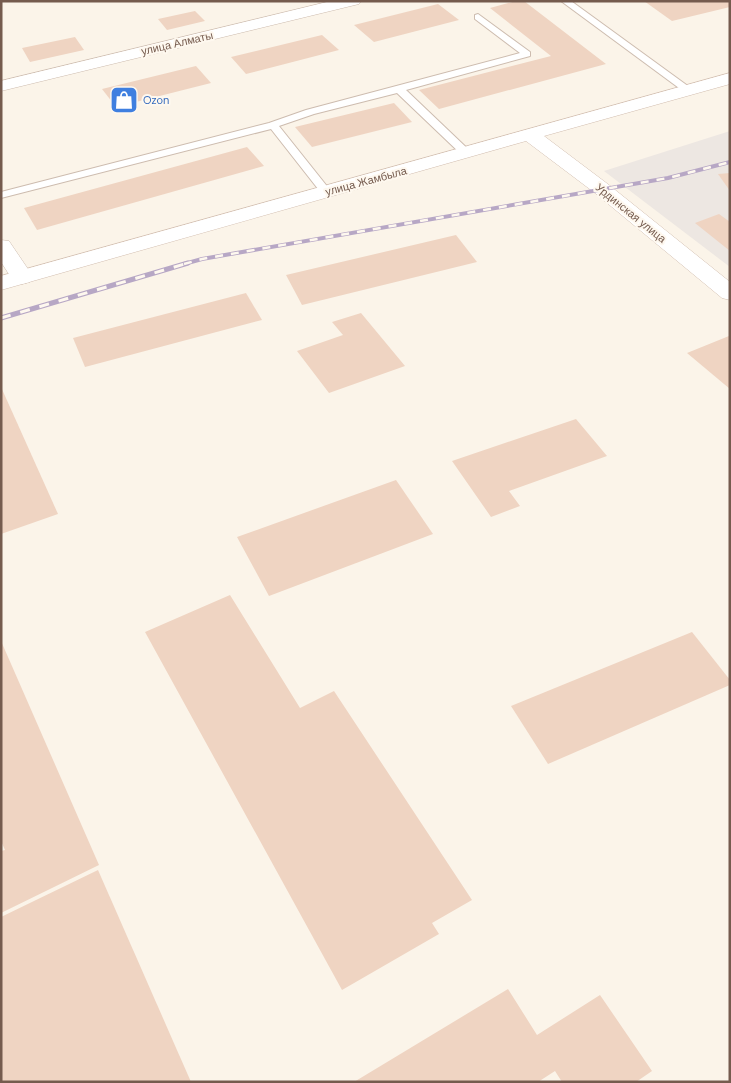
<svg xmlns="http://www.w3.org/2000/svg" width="731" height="1083" font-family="'DM Sans',sans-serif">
<rect width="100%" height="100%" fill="#fbf4e9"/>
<polygon fill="#ede7e2" points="730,131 730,267 604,171"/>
<g fill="#efd4c2">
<polygon points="516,1 524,1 606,64 439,109 419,90 551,56 490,8"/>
<polygon points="644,1 730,1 730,7 672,21"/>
<polygon points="438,4 459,20 374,42 354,25"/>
<polygon points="195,11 205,21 167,30 158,19"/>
<polygon points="322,35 339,50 246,74 231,57"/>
<polygon points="75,37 84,50 30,62 22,48"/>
<polygon points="196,66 211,83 116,107 102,89"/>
<polygon points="394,103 412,122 312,147 295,127"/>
<polygon points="247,147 264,166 37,230 24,208"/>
<polygon points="730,173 730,191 718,174"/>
<polygon points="719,214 730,222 730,251 695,223"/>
<polygon points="456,235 477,262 302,305 286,275"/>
<polygon points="246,293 262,320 85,367 73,338"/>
<polygon points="361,313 405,366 329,393 297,351 343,335 332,322"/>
<polygon points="729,336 730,337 730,389 687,353"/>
<polygon points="1,387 58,514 1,534"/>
<polygon points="576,419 607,456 509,491 520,506 491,517 452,461"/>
<polygon points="396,480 433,534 269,596 237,537"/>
<polygon points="230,595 300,708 334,691 472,900 432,923 439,934 342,990 145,632"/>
<polygon points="692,632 730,680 730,685 548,764 511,706"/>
<polygon points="1,641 99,865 1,913 1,851 5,850 1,841"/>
<polygon points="98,870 191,1082 1,1082 1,917"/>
<polygon points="508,989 537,1035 600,995 652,1071 636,1082 562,1082 555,1071 538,1082 354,1082"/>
</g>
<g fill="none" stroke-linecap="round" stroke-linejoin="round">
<defs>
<g id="lane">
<polygon points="561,1 571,1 692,89 691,91 683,91"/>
<polygon points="478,14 530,52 530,56 406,90 470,151 471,153 470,155 462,155 397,93 314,114 279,126 330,190 332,192 330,194 322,194 271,129 1,198 1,192 269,123 306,110 520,53 475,19 475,15"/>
</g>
<g id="street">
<polygon points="331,1 361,1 359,4 1,91 1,81"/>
<polygon points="1,240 9,241 30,272 33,277 30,282 22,284 14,282 1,262"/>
</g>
<polygon id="secondary" points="730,73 730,84 544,136 609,185 730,282 730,300 722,298 595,193 526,141 1,290 1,276"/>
</defs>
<use href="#lane" stroke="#cdbcaf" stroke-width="2"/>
<use href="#street" stroke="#cdbcaf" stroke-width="1"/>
<use href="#secondary" stroke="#d2beb0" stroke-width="1"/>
<use href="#lane" fill="#fff" fill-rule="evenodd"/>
<use href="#street" fill="#fff" fill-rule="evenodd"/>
<use href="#secondary" fill="#fff" fill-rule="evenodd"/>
<defs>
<polyline id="rail-far1" points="184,264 202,259 668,178 730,162"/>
<polyline id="rail" points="1,318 188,263"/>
</defs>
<use href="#rail-far1" stroke="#b7a7c5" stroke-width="4"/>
<use href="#rail" stroke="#b7a7c5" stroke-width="5"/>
<use href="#rail-far1" stroke="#fef8ef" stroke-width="2.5" stroke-dasharray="8" stroke-linecap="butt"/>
<use href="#rail" stroke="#fef8ef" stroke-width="3" stroke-dasharray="10" stroke-linecap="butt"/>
</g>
<defs>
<symbol id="shop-square" viewBox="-11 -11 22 22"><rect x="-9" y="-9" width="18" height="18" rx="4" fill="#3f7fe0" stroke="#fef8ef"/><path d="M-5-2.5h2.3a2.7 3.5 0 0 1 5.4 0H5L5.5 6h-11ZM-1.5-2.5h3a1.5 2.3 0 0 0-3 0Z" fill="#fff"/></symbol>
</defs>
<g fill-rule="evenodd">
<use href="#shop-square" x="108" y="84" width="32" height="32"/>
</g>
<g text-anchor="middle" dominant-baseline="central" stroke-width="4" stroke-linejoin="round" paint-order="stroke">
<g font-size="11" fill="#755b4e" stroke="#fef8ef">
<text transform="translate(177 43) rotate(-13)">улица Алматы</text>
<text transform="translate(366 181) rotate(-15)">улица Жамбыла</text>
<text transform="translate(631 213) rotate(39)">Урдинская улица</text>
</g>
<g font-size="11" fill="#366cbe" stroke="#fef8ef" text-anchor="start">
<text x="143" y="100">Ozon</text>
</g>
</g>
<rect width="731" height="1083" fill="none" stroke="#755b4e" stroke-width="5"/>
</svg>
